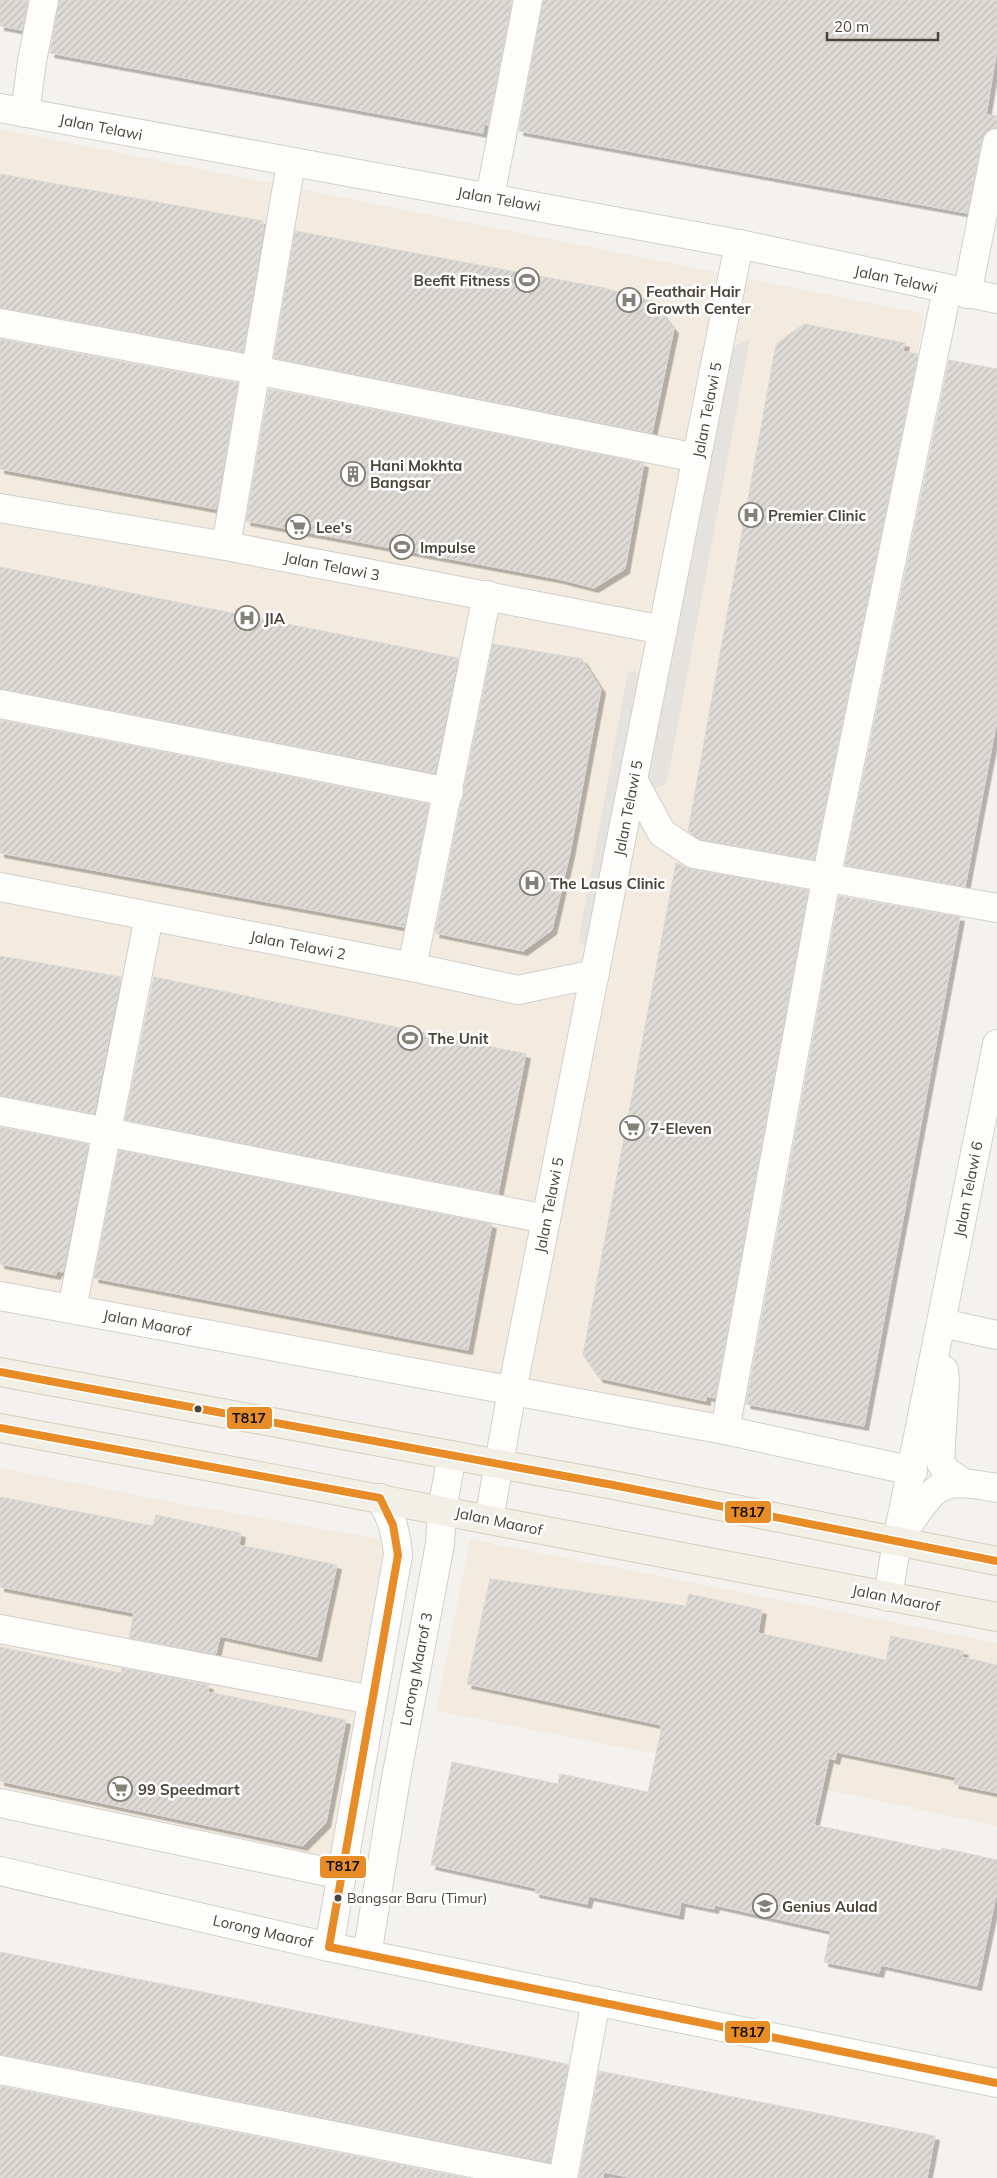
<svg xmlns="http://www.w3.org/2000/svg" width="997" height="2178" font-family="Mulish,sans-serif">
<defs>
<pattern id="building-hatch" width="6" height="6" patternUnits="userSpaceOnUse" patternTransform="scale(1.25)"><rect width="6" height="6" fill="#dedbd6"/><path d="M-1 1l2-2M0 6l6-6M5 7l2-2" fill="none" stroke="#c0bdb8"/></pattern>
<filter id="shadow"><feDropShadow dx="4.5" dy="4.5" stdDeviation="0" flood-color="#0004"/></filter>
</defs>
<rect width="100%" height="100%" fill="#f4f2ee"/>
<g fill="#f3ebdf">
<polygon points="0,129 924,314 744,1422 0,1281"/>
<polygon points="0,1468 192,1506 382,1539 385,1553 330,1861 0,1793"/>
<polygon points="470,1539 997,1643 997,1826 697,1762 436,1711"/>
</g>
<g fill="#e6e3df">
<polygon points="750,339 667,783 645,794 729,349"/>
<polygon points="628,671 643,674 592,946 578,943"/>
</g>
<g fill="url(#building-hatch)" stroke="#dcd9d4" filter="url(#shadow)">
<polygon points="0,0 28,0 22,30 0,26"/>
<polygon points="59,0 512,0 488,125 484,124 483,133 50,53"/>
<polygon points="543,0 997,0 997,49 986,115 997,116 997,128 986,132 982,140 967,213 519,131"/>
<polygon points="0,174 263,221 262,225 264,226 243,352 0,308"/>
<polygon points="295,231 604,288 652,301 674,329 652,433 274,358"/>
<polygon points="804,324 905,343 903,351 918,354 814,860 700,839 688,831 776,344"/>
<polygon points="0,339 238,383 216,509 0,469"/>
<polygon points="949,360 997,369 997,720 965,887 845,865"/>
<polygon points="269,389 644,463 625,569 594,588 559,579 246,521"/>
<polygon points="0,567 458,658 435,773 0,689"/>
<polygon points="493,644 582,659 601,689 570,853 552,930 523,951 435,933"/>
<polygon points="0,720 429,804 404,927 0,853"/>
<polygon points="676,863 691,869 808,890 715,1398 706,1396 706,1401 599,1378 583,1355"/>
<polygon points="839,896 960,917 864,1426 746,1404"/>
<polygon points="0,956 121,977 94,1114 0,1096"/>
<polygon points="154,977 526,1054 498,1194 125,1120"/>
<polygon points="0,1127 88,1144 63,1272 57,1271 56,1275 0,1264"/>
<polygon points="119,1150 492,1224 468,1350 94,1278"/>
<polygon points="0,1497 153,1526 156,1515 241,1533 239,1545 337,1565 317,1657 220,1636 216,1654 129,1638 134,1613 0,1587"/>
<polygon points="490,1579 686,1606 689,1594 762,1610 758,1633 886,1660 891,1636 964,1651 962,1657 997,1665 997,1793 954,1784 956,1777 837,1752 835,1760 829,1758 814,1825 941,1851 942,1848 997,1860 997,1891 977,1986 881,1965 879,1973 824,1962 831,1931 715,1905 714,1909 681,1902 679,1915 589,1896 587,1904 535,1893 536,1888 431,1865 452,1762 558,1784 560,1774 648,1792 661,1731 661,1725 467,1684"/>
<polygon points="0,1647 121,1673 122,1668 209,1685 208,1692 346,1720 326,1823 303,1846 0,1781"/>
<polygon points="0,1952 566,2064 568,2065 550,2162 0,2055"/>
<polygon points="599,2071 935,2136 927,2178 633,2178 604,2172 603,2178 579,2178"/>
<polygon points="0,2086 467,2178 0,2178"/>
</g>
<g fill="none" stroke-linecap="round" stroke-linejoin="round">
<defs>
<g id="minor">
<polyline points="0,108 739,244 997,299"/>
<polyline points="25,113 32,61 44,0"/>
<polyline points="490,197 528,0"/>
<polyline points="967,294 997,143"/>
<polyline points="0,323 255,370 697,458"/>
<polyline points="0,508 226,546 663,630"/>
<polyline points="226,546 291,163"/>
<polyline points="0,704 449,792"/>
<polyline points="633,780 662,833 694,854 997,908"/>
<polyline points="0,887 412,967 518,990 595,974"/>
<polyline points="412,967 487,595"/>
<polyline points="0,1111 546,1219"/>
<polyline points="0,1296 725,1430 913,1471"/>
<polyline points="72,1309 149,917"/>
<polyline points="942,1323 997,1335"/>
<polyline points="944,1370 945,1381 940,1461 946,1471 962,1482"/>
<polyline points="725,1430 826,879 947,290"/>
<polyline points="489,1519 512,1391 739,244"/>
<path d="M904 1531C937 1483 938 1477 997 1488"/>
<polyline points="888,1597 897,1541 997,1044"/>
<polyline points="0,1629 372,1700"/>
<polyline points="0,1803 342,1875"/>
<polyline points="0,1871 329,1947 997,2083"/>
<path d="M329 1947 398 1555C396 1533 392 1517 380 1498"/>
<polyline points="367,1955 396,1778 440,1544 442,1510 452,1455"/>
<polyline points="0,2070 548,2178"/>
<polyline points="563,2178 596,2001"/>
</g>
<g id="major">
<polyline points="0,1372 613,1485 997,1561"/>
<path d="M0 1428C333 1488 665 1555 997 1617"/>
</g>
</defs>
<use href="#minor" stroke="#d2d0cb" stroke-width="30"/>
<use href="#major" stroke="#d6cebb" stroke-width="30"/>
<use href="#minor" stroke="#fdfdfc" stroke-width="28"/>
<use href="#major" stroke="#f2efe6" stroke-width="28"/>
<defs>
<g id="bus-1">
<polyline points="0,1372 613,1485 997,1561"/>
<polyline points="0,1428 380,1498 393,1525 398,1555 329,1947 997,2083"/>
</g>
</defs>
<use href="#bus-1" stroke="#fff" stroke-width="11"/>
<use href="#bus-1" stroke="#e88c28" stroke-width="8"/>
</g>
<defs>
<symbol id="stadium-ring" viewBox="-11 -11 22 22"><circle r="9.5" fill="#fff" stroke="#868178" stroke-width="1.5"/><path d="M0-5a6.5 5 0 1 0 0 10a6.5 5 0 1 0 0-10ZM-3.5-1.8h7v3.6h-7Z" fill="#868178"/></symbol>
<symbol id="hospital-ring" viewBox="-11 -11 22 22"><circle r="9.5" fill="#fff" stroke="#868178" stroke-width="1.5"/><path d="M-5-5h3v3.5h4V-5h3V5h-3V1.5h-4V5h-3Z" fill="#868178"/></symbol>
<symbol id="building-ring" viewBox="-11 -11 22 22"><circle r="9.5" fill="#fff" stroke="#868178" stroke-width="1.5"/><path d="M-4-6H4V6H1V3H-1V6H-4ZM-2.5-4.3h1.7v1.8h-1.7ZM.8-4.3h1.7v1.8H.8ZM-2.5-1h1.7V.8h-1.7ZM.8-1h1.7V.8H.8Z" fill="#868178"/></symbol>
<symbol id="supermarket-ring" viewBox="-11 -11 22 22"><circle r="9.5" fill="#fff" stroke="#868178" stroke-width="1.5"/><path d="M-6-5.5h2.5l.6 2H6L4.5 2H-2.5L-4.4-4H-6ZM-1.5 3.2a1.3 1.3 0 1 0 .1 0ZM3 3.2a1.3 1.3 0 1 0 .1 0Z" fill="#868178"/></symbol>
<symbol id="school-ring" viewBox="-11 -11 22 22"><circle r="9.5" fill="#fff" stroke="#868178" stroke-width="1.5"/><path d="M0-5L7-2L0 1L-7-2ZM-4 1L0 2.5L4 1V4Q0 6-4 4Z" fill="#868178"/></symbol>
</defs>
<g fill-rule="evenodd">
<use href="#stadium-ring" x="513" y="266" width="28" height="28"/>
<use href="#hospital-ring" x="615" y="286" width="28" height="28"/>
<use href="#building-ring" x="339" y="460" width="28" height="28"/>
<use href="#hospital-ring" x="737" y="501" width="28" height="28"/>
<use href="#supermarket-ring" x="284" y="513" width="28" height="28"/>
<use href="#stadium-ring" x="388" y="533" width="28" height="28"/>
<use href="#hospital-ring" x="233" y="604" width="28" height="28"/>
<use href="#hospital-ring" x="518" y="869" width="28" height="28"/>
<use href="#stadium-ring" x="396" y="1024" width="28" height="28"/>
<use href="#supermarket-ring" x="618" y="1114" width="28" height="28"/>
<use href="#supermarket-ring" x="106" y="1775" width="28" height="28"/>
<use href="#school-ring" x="751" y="1892" width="28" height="28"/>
</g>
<g fill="#4b4439" stroke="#fff" stroke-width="2">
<circle cx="198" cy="1409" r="4.5"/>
<circle cx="338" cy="1898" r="4.5"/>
</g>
<g text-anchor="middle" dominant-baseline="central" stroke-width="5" stroke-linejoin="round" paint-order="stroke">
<g font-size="14" fill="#4b4439" stroke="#fff" text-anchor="start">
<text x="347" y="1898">Bangsar Baru (Timur)</text>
</g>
<g font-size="15" fill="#4b4439" stroke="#fff">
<text transform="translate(101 127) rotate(11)">Jalan Telawi</text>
<text transform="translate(499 199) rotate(10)">Jalan Telawi</text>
<text transform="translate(896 279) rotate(12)">Jalan Telawi</text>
<text transform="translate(707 410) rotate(-79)">Jalan Telawi 5</text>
<text transform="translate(332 566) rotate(11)">Jalan Telawi 3</text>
<text transform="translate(628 808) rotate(-79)">Jalan Telawi 5</text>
<text transform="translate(298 945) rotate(11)">Jalan Telawi 2</text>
<text transform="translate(968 1189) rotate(-79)">Jalan Telawi 6</text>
<text transform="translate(549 1205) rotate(-79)">Jalan Telawi 5</text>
<text transform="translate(147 1323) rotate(11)">Jalan Maarof</text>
<text transform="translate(499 1521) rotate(12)">Jalan Maarof</text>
<text transform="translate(896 1598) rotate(11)">Jalan Maarof</text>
<text transform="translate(416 1669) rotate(-79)">Lorong Maarof 3</text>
<text transform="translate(263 1931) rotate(13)">Lorong Maarof</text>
</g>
<g font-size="15" font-weight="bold" fill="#4b4439" stroke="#fff" text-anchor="start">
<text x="510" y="280" text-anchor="end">Beefit Fitness</text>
<text x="646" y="291">Feathair Hair<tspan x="646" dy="17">Growth Center</tspan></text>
<text x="370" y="465">Hani Mokhta<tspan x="370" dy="17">Bangsar</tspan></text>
<text x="768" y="515">Premier Clinic</text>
<text x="316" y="527">Lee's</text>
<text x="420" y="547">Impulse</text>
<text x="264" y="618">JIA</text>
<text x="550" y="883">The Lasus Clinic</text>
<text x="428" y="1038">The Unit</text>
<text x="650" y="1128">7-Eleven</text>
<text x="138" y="1789">99 Speedmart</text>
<text x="782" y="1906">Genius Aulad</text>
</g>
</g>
<g stroke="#fff" stroke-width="2">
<rect x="226" y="1406" width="47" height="24" rx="5" fill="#e88c28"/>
<rect x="724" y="1500" width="48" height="24" rx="5" fill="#e88c28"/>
<rect x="319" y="1855" width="48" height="24" rx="5" fill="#e88c28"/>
<rect x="724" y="2020" width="47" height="24" rx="5" fill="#e88c28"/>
</g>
<g font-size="14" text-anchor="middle" font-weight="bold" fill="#111">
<text x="249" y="1423">T817</text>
<text x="748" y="1517">T817</text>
<text x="343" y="1871">T817</text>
<text x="748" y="2037">T817</text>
</g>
<path d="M827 32v8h111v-8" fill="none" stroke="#4b4439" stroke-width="2.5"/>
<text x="834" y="32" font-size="15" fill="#4b4439" stroke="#ffffff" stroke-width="4" paint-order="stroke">20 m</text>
</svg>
